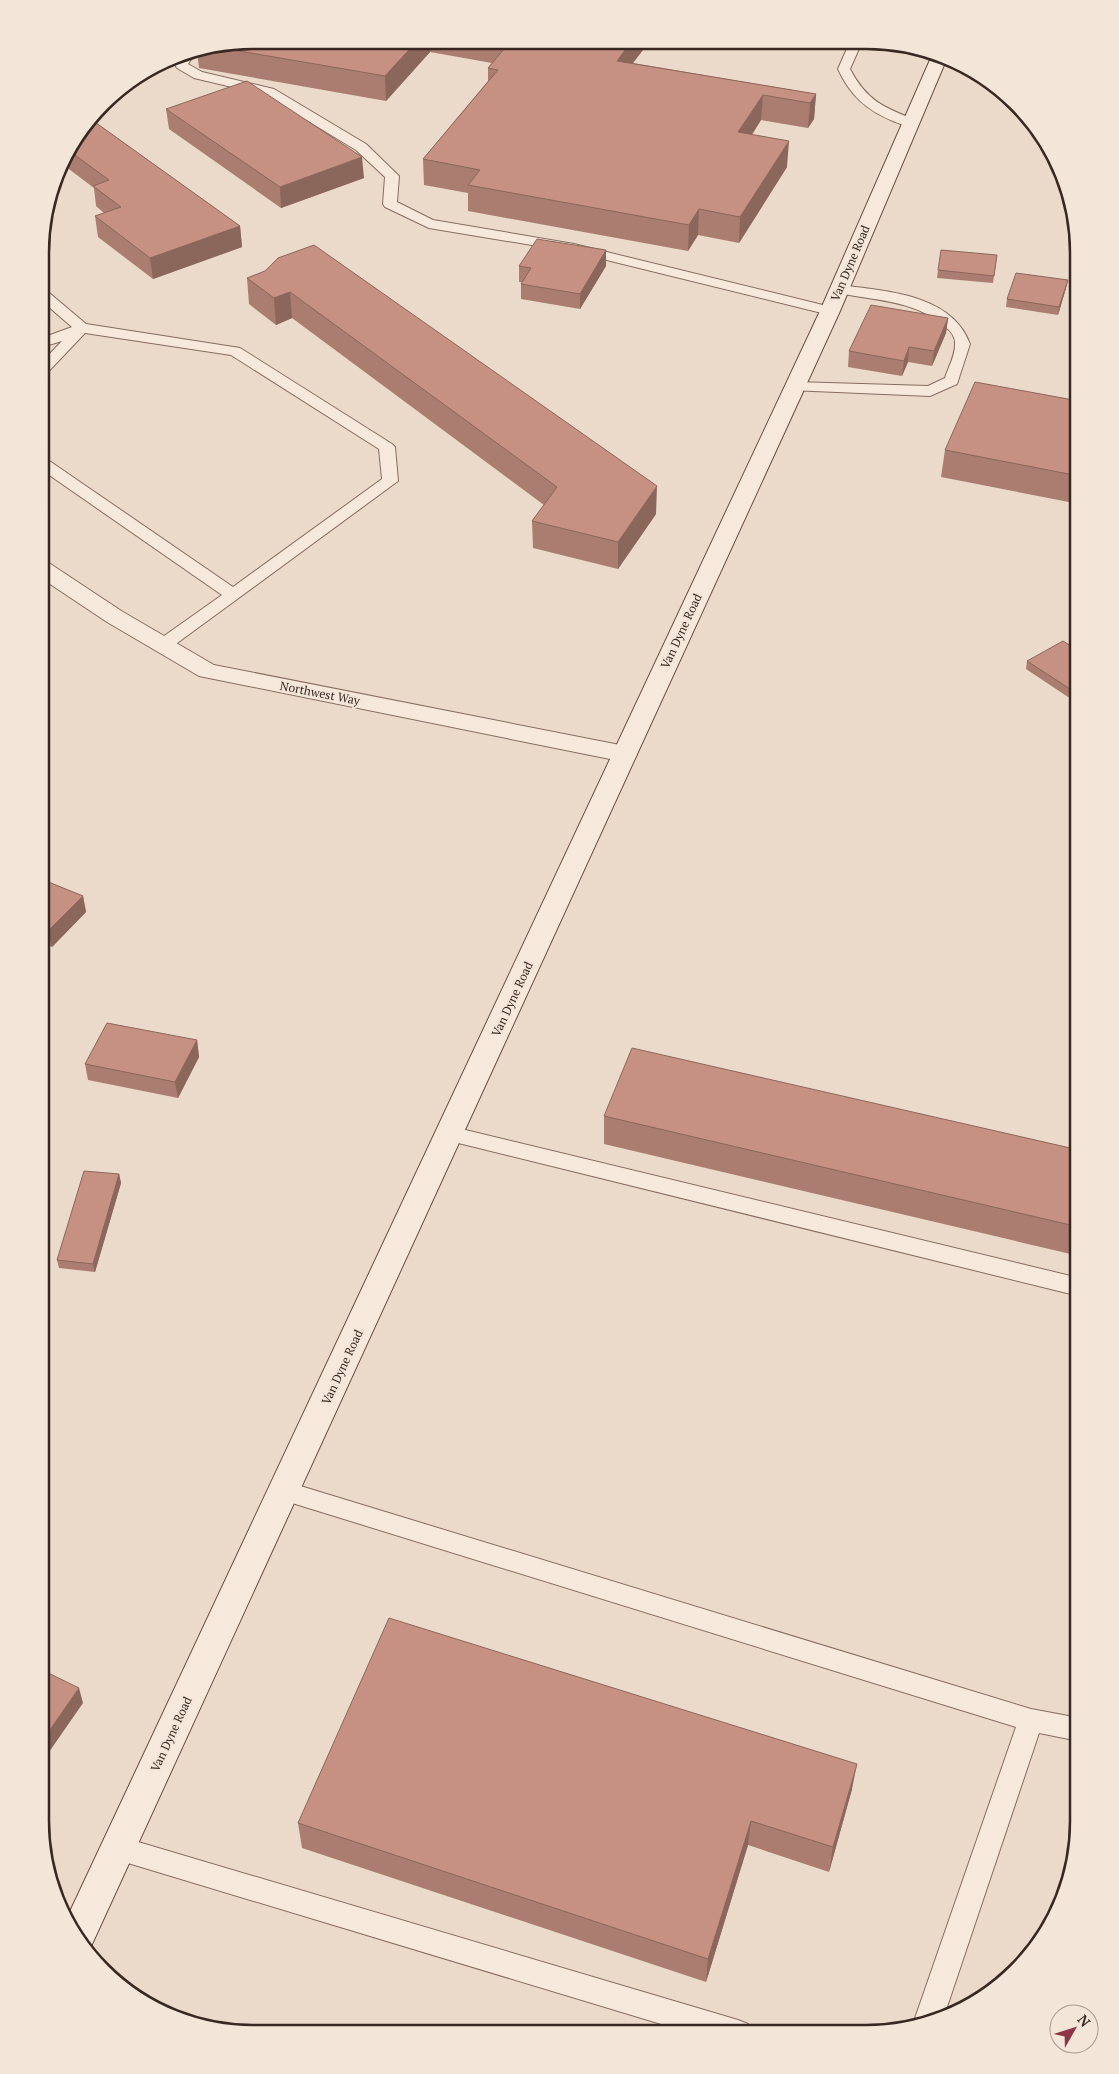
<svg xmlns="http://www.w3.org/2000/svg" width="1119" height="2074" font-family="'PT Serif',serif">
<rect width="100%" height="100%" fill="#ebdac9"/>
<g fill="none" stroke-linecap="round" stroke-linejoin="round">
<defs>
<g id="lane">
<path d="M849 44H861L850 69C866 100 884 108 916 120L918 123 916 126C908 128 901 124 893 121 866 110 850 95 838 69Z"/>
<path d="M878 44H907L917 47C909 52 884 51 878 44Z"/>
<polygon points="196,51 188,64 202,72 274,89 366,144 399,176 397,202 433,220 574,244 835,308 837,311 835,314 830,315 574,252 429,228 385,207 383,204 385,177 356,150 265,95 194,78 177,68 175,65 182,54"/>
<path d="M840 285C885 291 952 294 970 344L957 384 930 396 790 390 787 387 790 384 795 382 928 386 945 378C948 368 955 356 955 345 956 337 950 330 944 326 913 299 873 301 835 292L833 289 835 286Z"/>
<polygon points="42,290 47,291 86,324 240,348 392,444 395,447 398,481 169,649 163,650 157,649 154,645 157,641 222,595 42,470 42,458 48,460 233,587 382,479 379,449 231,355 85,333 47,373 42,374 42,362 62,341 42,347 42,338 72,327 42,301"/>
<polygon points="449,1126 1079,1278 1079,1296 442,1139 439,1134 442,1129"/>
<polygon points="284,1481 1031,1709 1079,1718 1079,1741 1039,1733 943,2019 935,2023 914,2026 913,2024 1016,1727 276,1498 272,1491 276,1484"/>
<polygon points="118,1836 738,2020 748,2024 752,2034 691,2033 118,1860 109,1857 105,1848 109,1839"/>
</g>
<polygon id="street" points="41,561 49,563 123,612 214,665 625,746 634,748 637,754 634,760 625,762 199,676 107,622 41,578"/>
<polygon id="secondary" points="933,53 947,58 840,311 88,1953 76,1940 66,1920 820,311"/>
</defs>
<use href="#lane" stroke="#866c5f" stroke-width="2"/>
<use href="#street" stroke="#866c5f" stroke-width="2"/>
<use href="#secondary" stroke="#684e42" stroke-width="2"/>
<use href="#lane" fill="#f6e9dc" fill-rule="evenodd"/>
<use href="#street" fill="#f6e9dc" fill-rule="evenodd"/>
<use href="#secondary" fill="#f6e9dc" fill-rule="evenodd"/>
</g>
<g fill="#aa7d70">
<polygon points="253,40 649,42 633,63 816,94 814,119 808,128 761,120 752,135 787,167 739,243 698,235 688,251 468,211 468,193 424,185 423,159 488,81 488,68 492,63 430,52 386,101 199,68 197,51"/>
<polygon points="166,109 364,178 281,208 169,129"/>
<polygon points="92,120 240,226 242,247 153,279 98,237 95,216 104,213 96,206 94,188 61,163 62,159"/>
<polygon points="997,255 993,283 937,278 938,270"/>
<polygon points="519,266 606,266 580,309 521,299 521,284 522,282 519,282"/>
<polygon points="265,271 656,514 618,569 533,548 532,521 544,505 292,318 276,325 249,304 247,278"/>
<polygon points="1068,280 1066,288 1058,315 1006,307 1007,299"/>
<polygon points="948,318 946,333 932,366 908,362 902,376 848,367 849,351"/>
<polygon points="1079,401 1079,504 941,477 945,450"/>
<polygon points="1079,651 1068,697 1026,669 1027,661"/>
<polygon points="41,879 83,896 86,912 52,947 41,943"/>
<polygon points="197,1040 199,1057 178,1098 88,1080 85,1064"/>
<polygon points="604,1116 1079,1150 1079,1256 604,1144"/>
<polygon points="119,1174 121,1183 95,1272 59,1268 57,1260"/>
<polygon points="852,1789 829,1872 748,1845 706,1982 302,1848 298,1823"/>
</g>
<g fill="#8b665b">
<polygon points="417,41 429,41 430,52 386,101 385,76"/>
<polygon points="631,42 649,42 616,85 617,61"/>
<polygon points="816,94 814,119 808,128 810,103"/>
<polygon points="763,95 761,120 736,158 738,132"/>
<polygon points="789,141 787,167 739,243 740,217"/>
<polygon points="362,157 364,178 281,208 280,187"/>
<polygon points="699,209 698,235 688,251 689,225"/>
<polygon points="240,226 242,247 153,279 150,258"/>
<polygon points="606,250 606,266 580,309 580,294"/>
<polygon points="1068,280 1066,288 1058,315 1059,307"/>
<polygon points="290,292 292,318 276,325 274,298"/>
<polygon points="948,318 946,333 932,366 934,351"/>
<polygon points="909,347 908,362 902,376 904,361"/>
<polygon points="657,486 656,514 618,569 618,542"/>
<polygon points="1079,684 1079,691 1068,697 1070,689"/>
<polygon points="83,896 86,912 52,947 48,931"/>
<polygon points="197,1040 199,1057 178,1098 175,1082"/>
<polygon points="119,1174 121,1183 95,1272 93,1264"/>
<polygon points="79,1688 83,1703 40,1765 40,1744"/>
<polygon points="857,1764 852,1789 829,1872 833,1847"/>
<polygon points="751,1821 748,1845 706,1982 708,1959"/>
</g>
<g fill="#c69182" stroke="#8b665b">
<polygon points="253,40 417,41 385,76 216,47"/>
<polygon points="510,42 631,42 617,61 816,94 810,103 763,95 738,132 789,141 740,217 699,209 689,225 468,185 480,170 423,159 498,70 488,68"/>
<polygon points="247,81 362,157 280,187 166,109"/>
<polygon points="92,120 240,226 150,258 95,216 121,207 93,186 109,180 68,150"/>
<polygon points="537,239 606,250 580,294 521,284 531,268 519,266"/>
<polygon points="314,245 657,486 618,542 532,521 557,487 290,292 274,298 247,278 265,271 278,258"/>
<polygon points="941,250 997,255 994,276 938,270"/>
<polygon points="1016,273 1068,280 1059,307 1007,299"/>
<polygon points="871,305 948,318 934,351 909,347 904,361 849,351"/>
<polygon points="975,382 1079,401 1079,476 945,450"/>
<polygon points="1063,641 1079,651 1079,684 1070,689 1027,661"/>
<polygon points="41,879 83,896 48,931 41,928"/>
<polygon points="107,1023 197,1040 175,1082 85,1064"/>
<polygon points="632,1048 1079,1150 1079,1227 604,1116"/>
<polygon points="84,1171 119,1174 93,1264 57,1260"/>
<polygon points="389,1618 857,1764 833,1847 751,1821 708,1959 298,1823"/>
<polygon points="40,1669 79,1688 40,1744"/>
</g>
<g text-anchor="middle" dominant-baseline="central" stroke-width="4" stroke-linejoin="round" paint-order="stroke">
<g font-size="12" fill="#382821" stroke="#f3e6d8">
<text transform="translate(850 263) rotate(-67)">Van Dyne Road</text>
<text transform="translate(681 631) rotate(-65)">Van Dyne Road</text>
<text transform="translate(320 693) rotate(11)">Northwest Way</text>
<text transform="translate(512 999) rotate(-65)">Van Dyne Road</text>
<text transform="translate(342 1367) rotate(-65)">Van Dyne Road</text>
<text transform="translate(171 1734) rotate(-65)">Van Dyne Road</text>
</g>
</g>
<path d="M0 0H1119V2074H0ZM253 49H866A204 204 0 0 1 1070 253V1821A204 204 0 0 1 866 2025H253A204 204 0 0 1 49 1821V253A204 204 0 0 1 253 49Z" fill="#f3e6d8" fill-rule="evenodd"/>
<path fill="none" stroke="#382821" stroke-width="2.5" d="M253 49H866A204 204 0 0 1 1070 253V1821A204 204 0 0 1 866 2025H253A204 204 0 0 1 49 1821V253A204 204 0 0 1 253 49Z"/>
<g transform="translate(1074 2029) rotate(51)"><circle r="24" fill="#f3e6d8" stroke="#a89a8f"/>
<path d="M0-4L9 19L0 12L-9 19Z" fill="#903447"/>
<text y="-8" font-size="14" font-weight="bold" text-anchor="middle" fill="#382821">N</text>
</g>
</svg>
